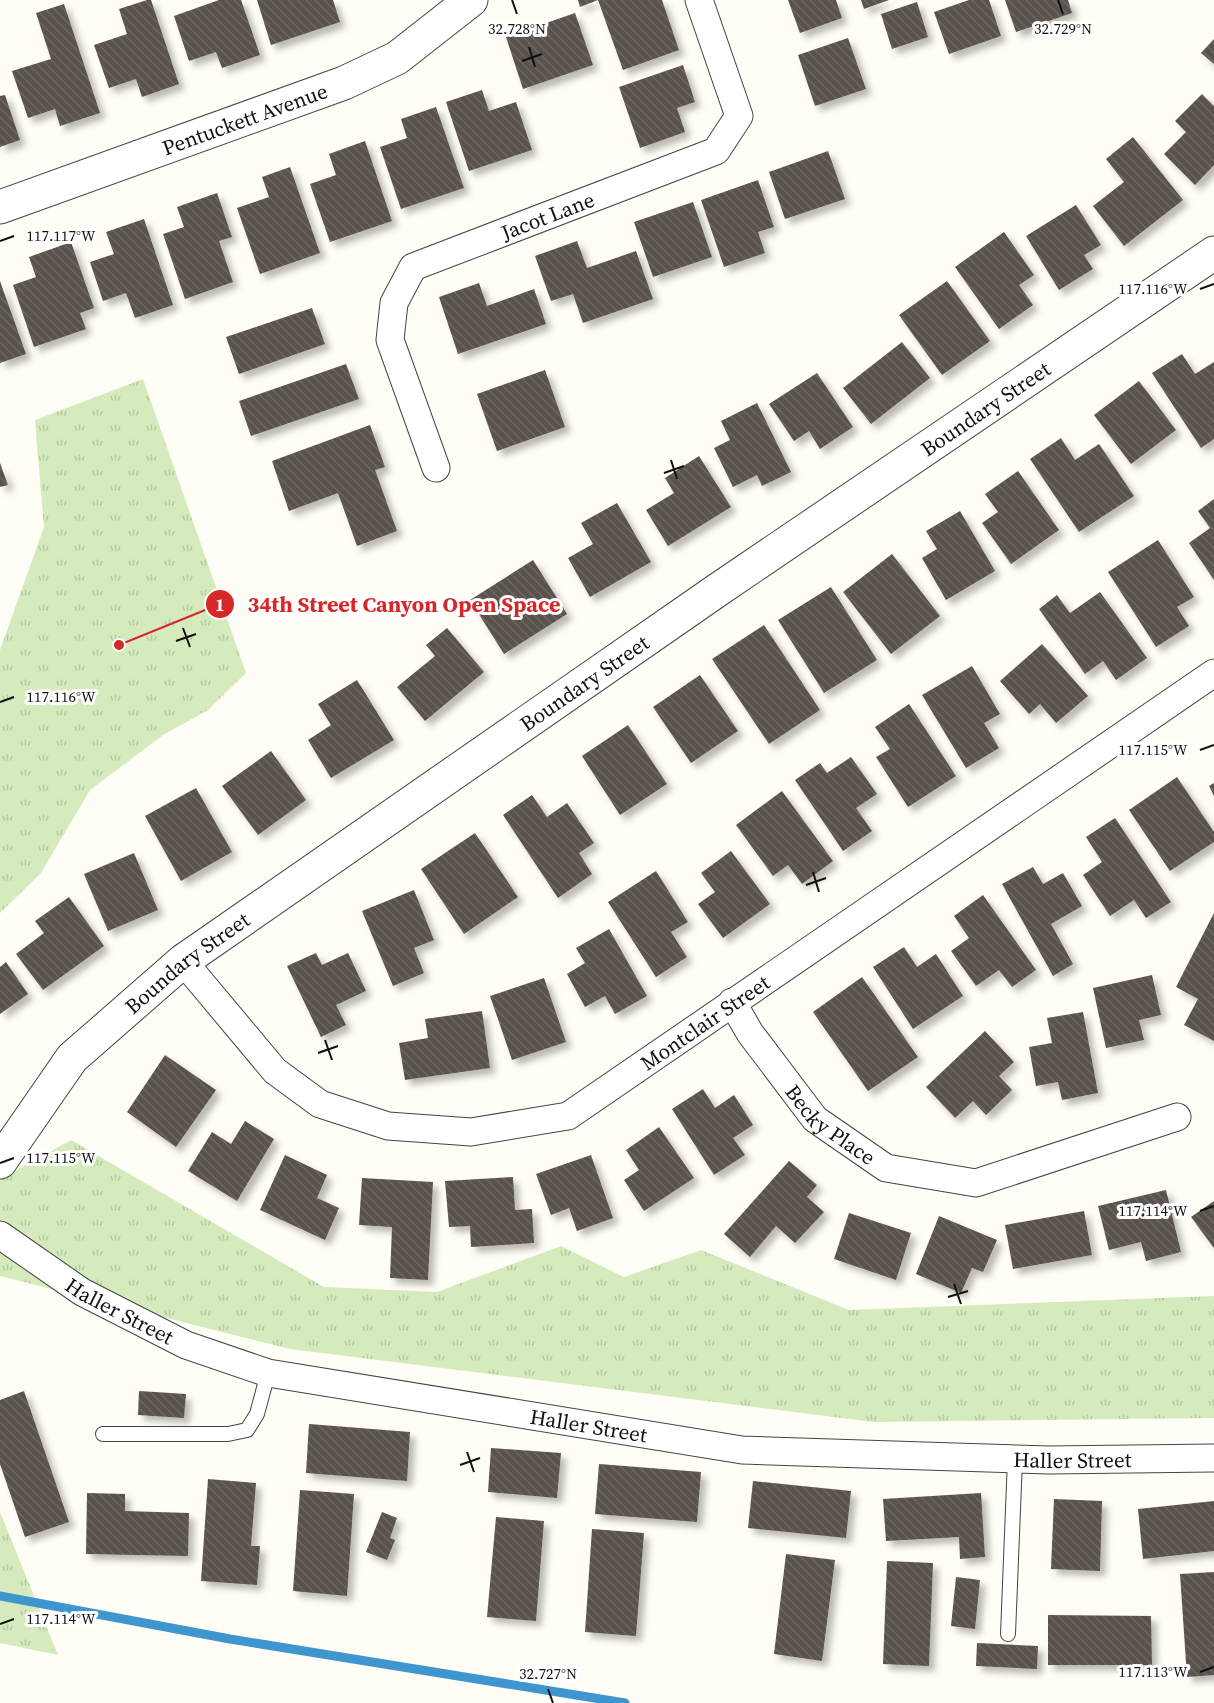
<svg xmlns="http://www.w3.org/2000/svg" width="1214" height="1703" font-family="'Source Serif 4',serif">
<defs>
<pattern id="grass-tufts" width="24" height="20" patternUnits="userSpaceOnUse" patternTransform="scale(1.5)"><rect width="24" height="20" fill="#d5ebbd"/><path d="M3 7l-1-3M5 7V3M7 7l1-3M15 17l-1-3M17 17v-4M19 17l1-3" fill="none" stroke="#b6c8a1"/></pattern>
<pattern id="building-back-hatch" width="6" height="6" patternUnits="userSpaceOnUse" patternTransform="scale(1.5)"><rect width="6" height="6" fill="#5a524d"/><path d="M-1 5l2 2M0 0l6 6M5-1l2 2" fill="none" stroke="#6d6662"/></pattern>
<filter id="shadow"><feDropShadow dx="5.5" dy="5.5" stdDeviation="3" flood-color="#0004"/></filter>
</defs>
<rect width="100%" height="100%" fill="#fffdf5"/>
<g fill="url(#grass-tufts)">
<polygon points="143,379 246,673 208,710 163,735 90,790 41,873 0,913 0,650 44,527 35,420"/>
<polygon points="71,1140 324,1287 437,1292 561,1246 624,1277 701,1250 849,1310 1214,1296 1214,1418 874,1422 290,1349 0,1276 0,1179"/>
<polygon points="0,1512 58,1655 0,1643"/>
</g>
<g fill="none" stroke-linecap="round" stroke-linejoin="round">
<polyline stroke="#3f96cf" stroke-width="9" points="0,1596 230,1639 625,1703"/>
</g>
<g fill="url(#building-back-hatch)" filter="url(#shadow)">
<polygon points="147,0 151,0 179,84 142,97 136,79 109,88 94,45 127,34 119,9"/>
<polygon points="219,0 241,0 260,55 222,68 216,52 189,61 174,16"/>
<polygon points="257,0 333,0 340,22 271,45"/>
<polygon points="578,0 598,0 580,7"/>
<polygon points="598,0 662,0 679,50 623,70"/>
<polygon points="788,0 836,0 842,18 800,33"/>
<polygon points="861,0 889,0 864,9"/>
<polygon points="969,0 989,0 1001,36 949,54 934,12"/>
<polygon points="1005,0 1068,0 1072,13 1016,32"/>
<polygon points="917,2 928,37 892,49 881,14"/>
<polygon points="64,4 100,113 60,126 55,109 28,118 12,71 51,59 36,13"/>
<polygon points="575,13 593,65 523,89 506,37"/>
<polygon points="848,38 866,89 815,106 798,55"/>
<polygon points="1214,39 1214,64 1201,53"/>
<polygon points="683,65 695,102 677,108 685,132 640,148 619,87"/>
<polygon points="482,90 489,111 516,102 532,150 469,171 446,102"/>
<polygon points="1202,94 1214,106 1214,165 1195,185 1164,154 1186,132 1175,121"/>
<polygon points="5,95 20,140 0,147 0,96"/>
<polygon points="436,107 464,188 401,209 380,147 407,138 401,119"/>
<polygon points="1133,137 1183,200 1124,246 1093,206 1124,182 1106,159"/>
<polygon points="365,141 392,221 330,242 310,184 336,175 329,154"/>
<polygon points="828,151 845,199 785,219 769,172"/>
<polygon points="290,167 320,253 260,274 237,208 269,197 262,177"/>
<polygon points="758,180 774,227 758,232 765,253 724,267 701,200"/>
<polygon points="217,193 232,237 219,241 233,282 185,299 163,234 184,227 177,207"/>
<polygon points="693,202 712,257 653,277 634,222"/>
<polygon points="1076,205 1101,245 1084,255 1093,269 1059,290 1026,236"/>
<polygon points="144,219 173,305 135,318 126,293 103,301 90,262 114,254 106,232"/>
<polygon points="1004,232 1034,275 1019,285 1033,305 999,329 955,267"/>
<polygon points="577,241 587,268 636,251 653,299 583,323 573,294 551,301 535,256"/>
<polygon points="71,242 94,308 80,313 86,329 34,347 13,285 36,277 29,257"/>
<polygon points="0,281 26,354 0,363"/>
<polygon points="947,281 990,341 942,375 899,315"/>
<polygon points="479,283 487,306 534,289 546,324 458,354 439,297"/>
<polygon points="312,308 325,344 239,374 226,337"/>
<polygon points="902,342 930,378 871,424 843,388"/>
<polygon points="1182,354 1195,374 1214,362 1214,439 1201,448 1152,373"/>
<polygon points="346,364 359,399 251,436 239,401"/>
<polygon points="545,370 565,427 497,451 477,394"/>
<polygon points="817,373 853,427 820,449 809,431 794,441 769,404"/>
<polygon points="1139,381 1176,430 1131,464 1094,415"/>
<polygon points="757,403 791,472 762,486 757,475 733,487 714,448 730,440 721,421"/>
<polygon points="370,425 385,467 375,470 397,531 357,546 338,493 289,511 272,461"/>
<polygon points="1061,438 1075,460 1099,444 1134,496 1079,532 1030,459"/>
<polygon points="699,456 731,507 668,546 646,510 674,493 665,478"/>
<polygon points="0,463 8,485 0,487"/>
<polygon points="1018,471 1059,530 1011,564 982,523 998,512 985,494"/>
<polygon points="1214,499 1214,580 1189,543 1210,528 1198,511"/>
<polygon points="617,503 651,562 590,597 568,558 593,544 581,523"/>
<polygon points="960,511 995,571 946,600 922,558 937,549 926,531"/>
<polygon points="1158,540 1194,597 1177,607 1189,626 1156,647 1108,572"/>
<polygon points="892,554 940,616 891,654 843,592"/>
<polygon points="533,560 567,614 504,654 470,600"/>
<polygon points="831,587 877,660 824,693 778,620"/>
<polygon points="1100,592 1147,658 1116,680 1103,661 1085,674 1039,609 1057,595 1070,613"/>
<polygon points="764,625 820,710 769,744 712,659"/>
<polygon points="447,628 484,672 425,721 397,687 435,656 426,645"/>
<polygon points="1042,644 1088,696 1056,723 1040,704 1029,714 1000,681"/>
<polygon points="972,666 1000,714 984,723 999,748 966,768 922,695"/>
<polygon points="700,675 738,731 691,763 653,707"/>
<polygon points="357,680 394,740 331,778 308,740 331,725 318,704"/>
<polygon points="909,704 956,776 908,807 876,757 890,749 875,727"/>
<polygon points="628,725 667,784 620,815 582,756"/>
<polygon points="271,751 306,800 258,835 222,786"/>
<polygon points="851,757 877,794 856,808 872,831 843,851 795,780 820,763 827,773"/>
<polygon points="1177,777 1214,832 1214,842 1170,871 1129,810"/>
<polygon points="1214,783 1214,796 1209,786"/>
<polygon points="196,788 232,852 181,881 145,816"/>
<polygon points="782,791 833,861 802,884 788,865 773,876 736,825"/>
<polygon points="532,795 547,817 567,803 594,843 579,853 592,874 558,898 503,815"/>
<polygon points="1115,818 1171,902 1146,918 1134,900 1110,916 1083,875 1102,862 1086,837"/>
<polygon points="475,833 518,897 464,934 421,869"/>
<polygon points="731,851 770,904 723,938 698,904 715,892 701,873"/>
<polygon points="134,853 158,910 108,931 84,874"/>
<polygon points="1033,867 1043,884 1063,873 1082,906 1051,924 1073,964 1053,976 1002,884"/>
<polygon points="656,871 688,922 671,932 687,957 656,977 608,902"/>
<polygon points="414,890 434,940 414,948 424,973 393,986 362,911"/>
<polygon points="983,895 1036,970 1012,987 999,970 976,986 951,951 969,938 954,916"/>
<polygon points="69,897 104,946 43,990 16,954 44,933 35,921"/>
<polygon points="1214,913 1214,1041 1184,1025 1198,999 1176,987"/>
<polygon points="609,929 647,996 615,1014 605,996 585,1007 567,974 585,963 576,948"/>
<polygon points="904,947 917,967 936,954 963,996 913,1029 873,967"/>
<polygon points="316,953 322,965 348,953 366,991 336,1005 346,1025 321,1037 287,966"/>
<polygon points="6,962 28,994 0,1014 0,967"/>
<polygon points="1152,975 1161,1015 1139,1020 1144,1040 1106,1048 1093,988"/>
<polygon points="862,977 918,1057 868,1091 813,1012"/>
<polygon points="544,978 566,1042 512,1060 490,996"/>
<polygon points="482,1011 490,1068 405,1080 399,1043 428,1038 425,1019"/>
<polygon points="1083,1012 1098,1093 1062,1100 1058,1082 1036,1086 1029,1047 1052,1043 1047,1018"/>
<polygon points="985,1031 1014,1062 999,1076 1012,1090 986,1115 973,1101 955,1118 926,1087"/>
<polygon points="165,1055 216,1090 176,1147 127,1112"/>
<polygon points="703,1089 715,1108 734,1095 753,1125 733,1138 745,1155 714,1175 672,1109"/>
<polygon points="245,1121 274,1139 237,1201 188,1171 212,1132 231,1144"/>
<polygon points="659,1127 694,1178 644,1211 624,1180 639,1170 626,1150"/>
<polygon points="285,1155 327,1175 317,1198 339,1208 325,1240 260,1210"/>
<polygon points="591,1155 613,1218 577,1231 569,1208 551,1215 536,1174"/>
<polygon points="789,1161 817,1185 807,1197 824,1212 795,1243 776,1226 750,1257 724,1234"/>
<polygon points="513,1177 515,1210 532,1209 534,1243 471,1247 470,1226 449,1227 445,1181"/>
<polygon points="362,1178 433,1182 428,1280 390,1278 392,1227 359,1225"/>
<polygon points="1166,1190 1181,1252 1146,1261 1141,1242 1109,1250 1098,1206"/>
<polygon points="1214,1201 1214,1248 1191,1217"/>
<polygon points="1084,1211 1092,1255 1013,1269 1005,1225"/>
<polygon points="849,1213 911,1233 896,1280 834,1259"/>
<polygon points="939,1216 997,1240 983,1272 972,1268 961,1293 916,1274"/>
<polygon points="24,1391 69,1522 25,1537 0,1464 0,1400"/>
<polygon points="139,1391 186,1394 184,1418 138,1415"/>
<polygon points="309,1424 410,1432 407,1481 306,1473"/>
<polygon points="491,1448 561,1453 557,1498 488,1492"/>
<polygon points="599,1464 701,1472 697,1522 595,1514"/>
<polygon points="208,1479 256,1483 251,1546 260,1546 257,1585 201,1581"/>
<polygon points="753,1481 851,1491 846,1538 748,1528"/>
<polygon points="300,1490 354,1494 347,1596 293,1591"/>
<polygon points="87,1493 125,1494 125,1511 189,1513 188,1556 86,1554"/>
<polygon points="981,1493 985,1557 960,1559 959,1537 886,1541 883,1499"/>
<polygon points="1054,1499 1102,1501 1100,1571 1051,1569"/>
<polygon points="1214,1501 1214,1551 1143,1559 1138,1509"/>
<polygon points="382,1512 397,1518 390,1538 395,1540 387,1560 366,1552"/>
<polygon points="496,1517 544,1521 536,1621 487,1617"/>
<polygon points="592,1529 644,1533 636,1636 585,1632"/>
<polygon points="786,1554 835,1560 822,1661 774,1654"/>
<polygon points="887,1561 933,1563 929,1666 883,1664"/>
<polygon points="1214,1572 1214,1675 1187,1677 1180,1574"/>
<polygon points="956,1577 980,1580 975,1629 951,1626"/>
<polygon points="1048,1615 1151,1616 1152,1665 1048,1665"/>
<polygon points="977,1643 1038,1646 1037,1669 976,1666"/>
</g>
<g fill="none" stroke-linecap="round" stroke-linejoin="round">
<defs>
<g id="service">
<polyline points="103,1434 228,1434 247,1430 257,1414 268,1373"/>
<polyline points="1008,1634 1015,1459"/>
</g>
<g id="minor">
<path id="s1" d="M436 468 390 340 394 303 413 267 716 151 739 116 699 0"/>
<path id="s2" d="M183 961 275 1071 320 1104 388 1126 471 1132 568 1116 1214 673"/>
<path id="s3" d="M732 1002 750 1033 815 1119 886 1168 976 1183 1177 1117"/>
<path id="s4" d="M0 1235 82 1292 186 1345 268 1373 742 1450 1049 1460 1214 1458"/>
</g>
<g id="tertiary">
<path id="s5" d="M0 207 344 83 397 58 471 0"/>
<path id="s6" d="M0 1162 72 1058 183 961 719 589 1214 253"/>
</g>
</defs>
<use href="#service" stroke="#444" stroke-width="16"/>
<use href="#minor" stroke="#444" stroke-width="29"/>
<use href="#tertiary" stroke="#444" stroke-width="35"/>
<use href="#service" stroke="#fff" stroke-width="14"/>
<use href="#minor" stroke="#fff" stroke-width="27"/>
<use href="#tertiary" stroke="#fff" stroke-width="33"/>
</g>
<path fill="none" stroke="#111" stroke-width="2" d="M512 0 517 14M1058 0 1063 14M529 47 535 67M522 61 542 54M0 241 14 236M1200 289 1214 284M671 460 677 479M664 473 684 466M183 628 190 647M176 641 196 634M0 702 14 697M1200 750 1214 745M813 872 819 892M806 885 826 878M325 1040 332 1060M318 1053 338 1046M0 1163 14 1158M1200 1211 1214 1206M954 1284 961 1304M948 1297 968 1291M467 1452 474 1472M460 1465 480 1458M0 1624 14 1619M1200 1672 1214 1667M548 1689 553 1703"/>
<g text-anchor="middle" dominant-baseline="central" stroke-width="6" stroke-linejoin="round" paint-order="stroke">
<g font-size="21" fill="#111" stroke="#fff">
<text stroke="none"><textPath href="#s5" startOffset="260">Pentuckett Avenue</textPath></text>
<text stroke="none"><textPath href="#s1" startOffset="358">Jacot Lane</textPath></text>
<text stroke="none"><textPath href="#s6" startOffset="1248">Boundary Street</textPath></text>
<text stroke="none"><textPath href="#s6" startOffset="762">Boundary Street</textPath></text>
<text stroke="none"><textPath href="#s6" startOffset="276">Boundary Street</textPath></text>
<text stroke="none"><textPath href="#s2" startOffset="618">Montclair Street</textPath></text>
<text stroke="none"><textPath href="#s3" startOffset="159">Becky Place</textPath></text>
<text stroke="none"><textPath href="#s4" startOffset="142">Haller Street</textPath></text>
<text stroke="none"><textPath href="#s4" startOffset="628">Haller Street</textPath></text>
<text stroke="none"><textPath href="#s4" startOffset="1114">Haller Street</textPath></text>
</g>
</g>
<g font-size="15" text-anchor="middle" fill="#111" stroke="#fff" stroke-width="6" stroke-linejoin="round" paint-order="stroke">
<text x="1063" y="34">32.729°N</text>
<text x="517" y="34">32.728°N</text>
<text x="61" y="241">117.117°W</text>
<text x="1153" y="294">117.116°W</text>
<text x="61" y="702">117.116°W</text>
<text x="1153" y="755">117.115°W</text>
<text x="61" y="1163">117.115°W</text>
<text x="1153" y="1216">117.114°W</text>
<text x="61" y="1624">117.114°W</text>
<text x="1153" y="1677">117.113°W</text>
<text x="548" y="1679">32.727°N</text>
</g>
<path fill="none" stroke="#d62828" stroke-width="2" d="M119 645L220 604"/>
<g fill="#d62828" stroke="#fff" stroke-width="2">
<circle cx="119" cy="645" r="6"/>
<circle cx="220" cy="604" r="15"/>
</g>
<g font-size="18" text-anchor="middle" font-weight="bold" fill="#fff">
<text x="220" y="611">1</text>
</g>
<g font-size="22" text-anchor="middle" font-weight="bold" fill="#d62828" stroke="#fff" stroke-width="6" stroke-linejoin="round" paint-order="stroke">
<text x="404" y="612">34th Street Canyon Open Space</text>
</g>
</svg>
